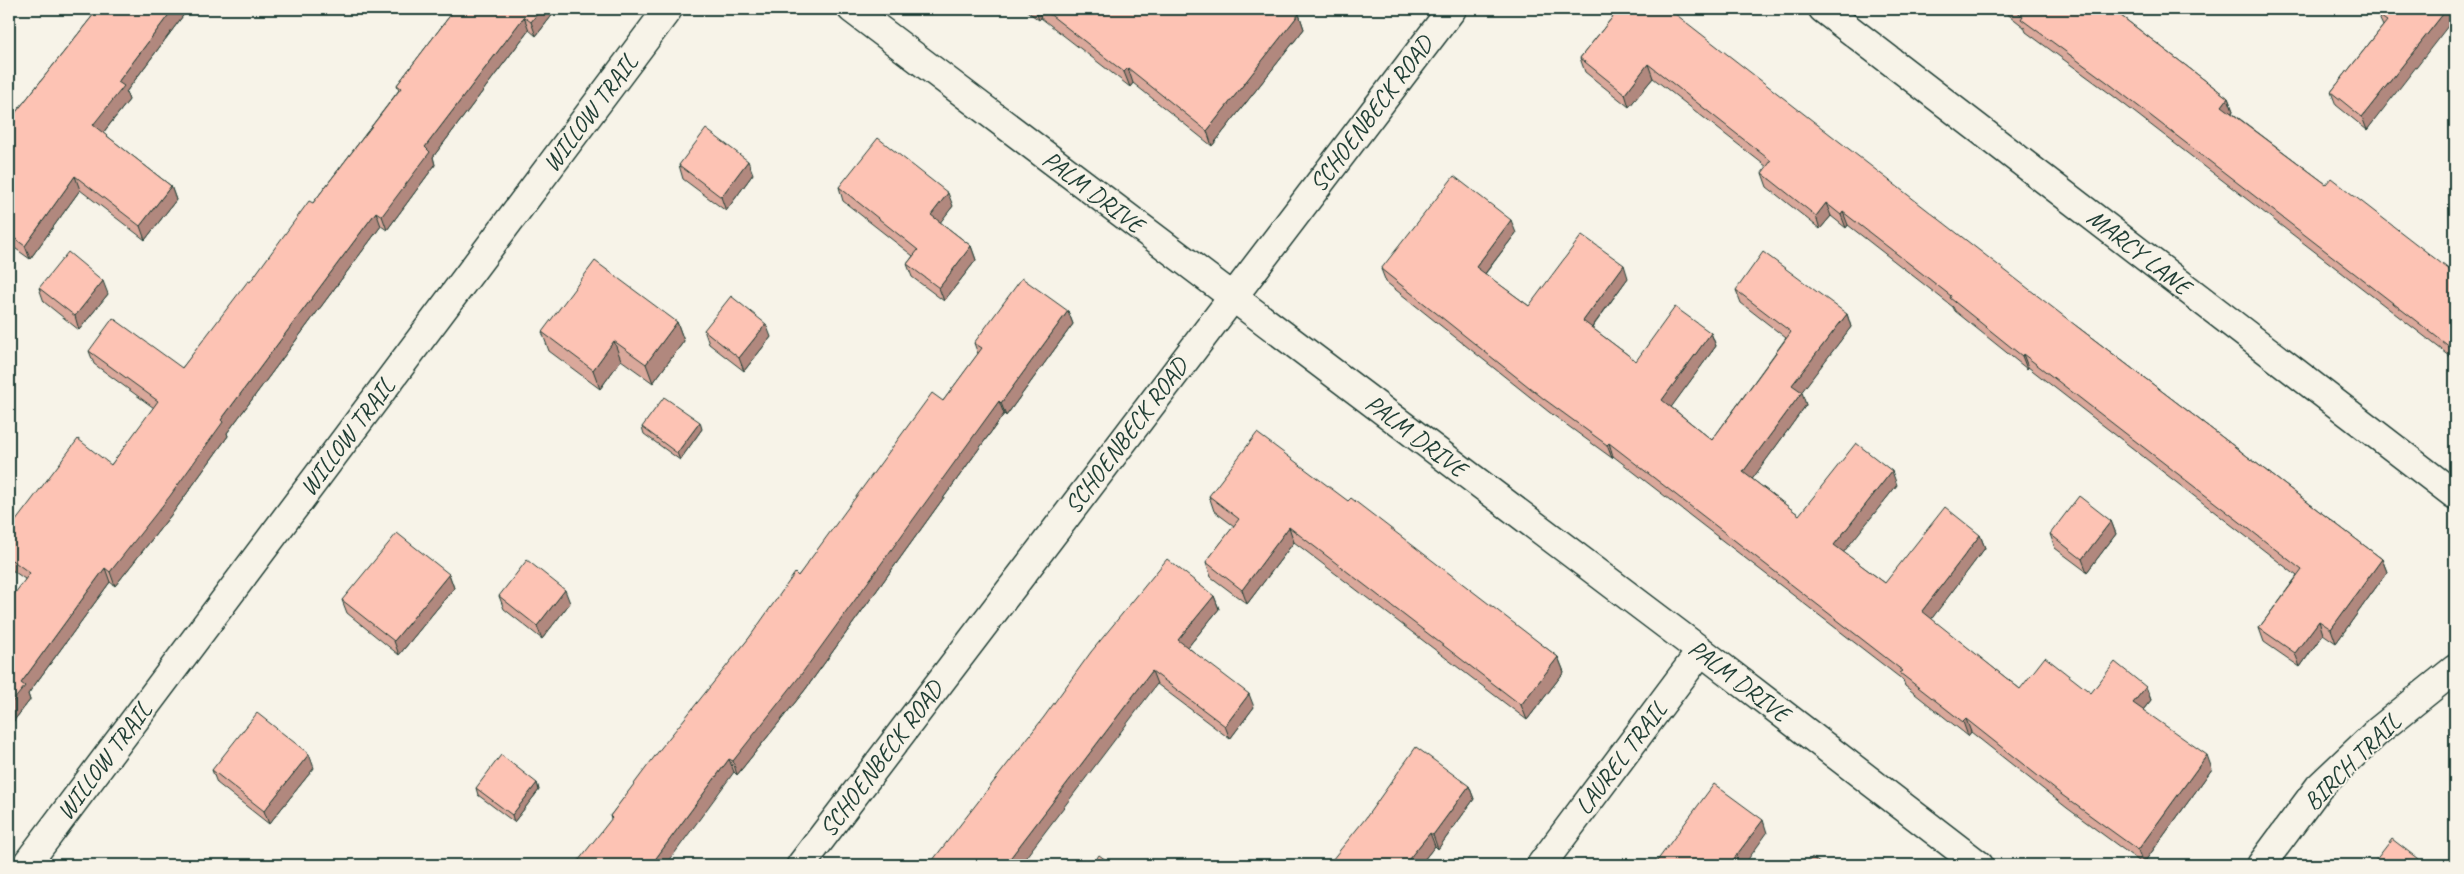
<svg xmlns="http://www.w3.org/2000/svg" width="2464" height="874" font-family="Caveat,sans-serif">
<rect width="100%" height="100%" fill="#f7f3e8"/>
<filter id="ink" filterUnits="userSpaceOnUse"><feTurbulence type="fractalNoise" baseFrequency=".02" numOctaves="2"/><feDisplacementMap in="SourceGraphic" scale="10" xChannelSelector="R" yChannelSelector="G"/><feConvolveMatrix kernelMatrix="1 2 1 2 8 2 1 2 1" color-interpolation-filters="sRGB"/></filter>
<g filter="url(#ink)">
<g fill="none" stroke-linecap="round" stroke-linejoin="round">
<defs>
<g id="street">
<polyline points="852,9 1701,651 1979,865"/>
<polyline points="1823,9 2455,495"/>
<polyline points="26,865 668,9"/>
<polyline points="1541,865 1701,651"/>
<polyline points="2261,865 2319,787 2378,731 2455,669"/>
</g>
<polyline id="secondary" points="801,865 1452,9"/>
</defs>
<use href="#street" stroke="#1f3d34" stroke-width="31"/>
<use href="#secondary" stroke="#1f3d34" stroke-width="31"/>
<use href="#street" stroke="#f7f3e8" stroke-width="28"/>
<use href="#secondary" stroke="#f7f3e8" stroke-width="28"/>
</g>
<g fill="#daa89b" stroke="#1f3d34">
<polygon points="98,9 188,9 126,92 129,100 103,133 171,186 176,200 145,240 80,190 30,259 9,244 9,121"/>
<polygon points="455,9 557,9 536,36 529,30 433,157 435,165 387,230 381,226 227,433 228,436 175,510 115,586 110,582 28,694 30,700 9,727 25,579 9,568 9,530 111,465 154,408 94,364 89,351 182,368 313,203 399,90 397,85"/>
<polygon points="1024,9 1291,9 1299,14 1304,29 1212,146 1133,83 1130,87 1041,18 1039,20"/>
<polygon points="1619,9 2079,328 2382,559 2387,572 2336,643 2323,634 2300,667 2264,642 2259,628 2297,576 2028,367 2027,369 1955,311 1953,307 1848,225 1846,228 1831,216 1820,229 1767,187 1762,173 1767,167 1653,78 1629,107 1585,72 1580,58"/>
<polygon points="2001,9 2112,9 2228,98 2233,111 2232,113 2326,184 2455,274 2455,360 2112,95 2026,32 2024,27"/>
<polygon points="2455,9 2367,130 2336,105 2331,92 2383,26 2378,15"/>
<polygon points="679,165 753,174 726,211 683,179"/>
<polygon points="839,187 953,206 940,222 971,246 976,260 944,301 912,277 907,264 913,256 843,201"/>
<polygon points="1516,233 1485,274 1529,306 1628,278 1592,328 1636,361 1711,333 1716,346 1671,407 1712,440 1786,338 1741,303 1736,290 1847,314 1851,327 1801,392 1806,405 1752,479 1799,515 1897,485 1843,552 1885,583 1980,535 1985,548 1931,619 2020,689 2091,693 2146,687 2151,700 2143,710 2212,769 2143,864 2067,808 1971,732 1968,736 1905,686 1903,680 1613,456 1612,458 1549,412 1386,282 1381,269"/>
<polygon points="39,288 108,294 79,330 44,302"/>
<polygon points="1068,311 1073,324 1006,416 1004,414 805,690 737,775 734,772 611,819 610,816 798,576 943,401 978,354 974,343"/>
<polygon points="677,322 684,341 653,383 621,360 600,389 549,351 542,332"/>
<polygon points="704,330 771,337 744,371 709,344"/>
<polygon points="642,427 702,429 680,460 644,434"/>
<polygon points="1209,496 1348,501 1558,657 1564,672 1527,720 1294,542 1247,604 1211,577 1206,562 1234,526 1214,511"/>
<polygon points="2111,521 2116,534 2087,572 2055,548 2050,534"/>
<polygon points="449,574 454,588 399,655 347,613 342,600"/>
<polygon points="499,596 570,603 542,639 504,609"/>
<polygon points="1214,596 1219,609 1188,647 1254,707 1230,739 1157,684 929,865"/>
<polygon points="314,768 269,824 217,783 212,770"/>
<polygon points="537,783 539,790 514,822 478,795 476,788"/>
<polygon points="1469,786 1474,799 1438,849 1435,846 1420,865 1328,865"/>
</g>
<g fill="#b1887e" stroke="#1f3d34">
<polygon points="173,9 188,9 126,92 129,100 98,139 93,125 118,82"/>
<polygon points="541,9 557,9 536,36 531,22"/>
<polygon points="1035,9 1038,9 1041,18 1039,20"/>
<polygon points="2447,9 2455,9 2455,17 2367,130 2362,117"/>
<polygon points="1299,14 1304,29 1212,146 1207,131"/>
<polygon points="524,17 529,30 433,157 435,165 387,230 382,216 425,147"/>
<polygon points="1648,64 1653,78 1629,107 1625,94"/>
<polygon points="1128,68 1133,83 1130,87 1124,72"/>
<polygon points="2228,98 2233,111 2227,119 2222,106"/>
<polygon points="748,161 753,174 726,211 721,197"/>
<polygon points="75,176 80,190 30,259 25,246"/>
<polygon points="171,186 176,200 145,240 140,226"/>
<polygon points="948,193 953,206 936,228 931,215"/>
<polygon points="1826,203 1831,216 1820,229 1816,216"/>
<polygon points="376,212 381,226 227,433 228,436 175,510 115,586 110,572 221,420"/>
<polygon points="1843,212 1848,225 1846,228 1841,215"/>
<polygon points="1511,220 1516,233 1480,280 1476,267"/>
<polygon points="971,246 976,260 944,301 939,288"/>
<polygon points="1624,265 1628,278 1587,334 1583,321"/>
<polygon points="103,281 108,294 79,330 75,316"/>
<polygon points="1068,311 1073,324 1006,416 1001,403"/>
<polygon points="1847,314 1851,327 1797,398 1792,385"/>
<polygon points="677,322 684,341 653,383 646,364"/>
<polygon points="766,324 771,337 744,371 739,358"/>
<polygon points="1711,333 1716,346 1667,413 1662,400"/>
<polygon points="614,341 621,360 600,389 593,370"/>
<polygon points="2023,354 2028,367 2027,369 2022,356"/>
<polygon points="1802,392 1806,405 1748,485 1743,472"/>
<polygon points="999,401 1004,414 805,690 737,775 733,761"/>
<polygon points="700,422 702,429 680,460 677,453"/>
<polygon points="1609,443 1613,456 1612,458 1607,445"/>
<polygon points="1892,471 1897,485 1839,558 1834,545"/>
<polygon points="2111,521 2116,534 2087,572 2082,559"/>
<polygon points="1289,527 1294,542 1247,604 1242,590"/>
<polygon points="1980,535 1985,548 1927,625 1922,611"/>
<polygon points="2382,559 2387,572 2336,643 2331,629"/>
<polygon points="105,568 110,582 28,694 30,700 9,727 9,706 21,683"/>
<polygon points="449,574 454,588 399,655 394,641"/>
<polygon points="565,590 570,603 542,639 537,626"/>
<polygon points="1214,596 1219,609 1183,653 1178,640"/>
<polygon points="2319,621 2323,634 2300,667 2295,653"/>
<polygon points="1558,657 1564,672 1527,720 1521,705"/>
<polygon points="1152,671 1157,684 1020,865 1005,865"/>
<polygon points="2146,687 2151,700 2138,716 2133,703"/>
<polygon points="1249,694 1254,707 1230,739 1225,726"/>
<polygon points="1966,719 1971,732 1968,736 1963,722"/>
<polygon points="309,754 314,768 269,824 264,811"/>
<polygon points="2207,755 2212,769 2143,864 2138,850"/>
<polygon points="729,759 734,772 666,865 651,865"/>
<polygon points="537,783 539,790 514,822 512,815"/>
<polygon points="1469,786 1474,799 1438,849 1433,835"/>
<polygon points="1763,820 1767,833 1744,865 1729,865"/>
<polygon points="1430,833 1435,846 1420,865 1404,865"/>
</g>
<g fill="#fdc3b4" stroke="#1f3d34">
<polygon points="98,9 173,9 118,82 124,86 93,125 171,186 140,226 75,176 25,246 9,234 9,121"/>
<polygon points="455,9 541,9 531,22 524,17 425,147 430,152 382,216 376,212 221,420 223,422 170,496 110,572 105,568 21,683 25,686 9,706 9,601 30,573 9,558 9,530 78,439 111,465 158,401 89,351 113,318 182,368 248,281 250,282 309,201 313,203 401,88 397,85"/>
<polygon points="1043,9 1291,9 1299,14 1207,131 1128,68 1124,72"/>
<polygon points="1619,9 1669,9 2079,328 2382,559 2331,629 2319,621 2295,653 2259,628 2302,570 2023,354 2022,356 1950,298 1951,296 1843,212 1841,215 1826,203 1816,216 1762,173 1771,161 1648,64 1625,94 1580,58"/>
<polygon points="2013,9 2112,9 2228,98 2222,106 2326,184 2331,178 2455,274 2455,351 2107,82 2021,19 2023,16"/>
<polygon points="2383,9 2447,9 2362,117 2331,92 2387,21 2378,15"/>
<polygon points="706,129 748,161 721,197 679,165"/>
<polygon points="878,138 948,193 931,215 971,246 939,288 907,264 918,250 839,187"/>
<polygon points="1454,176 1511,220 1476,267 1529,306 1582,235 1624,265 1583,321 1636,361 1675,307 1711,333 1662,400 1712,440 1791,332 1736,290 1763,252 1847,314 1792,385 1802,392 1743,472 1799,515 1856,443 1892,471 1834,545 1885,583 1945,507 1980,535 1922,611 2020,689 2045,657 2091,693 2115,662 2146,687 2133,703 2207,755 2138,850 2062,795 1966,719 1963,722 1900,673 1903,671 1609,443 1607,445 1544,399 1381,269"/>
<polygon points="68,252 103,281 75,316 39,288"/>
<polygon points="595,261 677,322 646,364 614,341 593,370 542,332"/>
<polygon points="1022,278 1068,311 1001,403 999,401 800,676 733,761 729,759 651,865 575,865 612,818 610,816 661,748 749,638 795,573 798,576 932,393 943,401 982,348 974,343"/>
<polygon points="731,296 766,324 739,358 704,330"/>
<polygon points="664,397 700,422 677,453 642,427"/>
<polygon points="1257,433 1348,501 1351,498 1558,657 1521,705 1289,527 1242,590 1206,562 1239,519 1209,496"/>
<polygon points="2079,496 2111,521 2082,559 2050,534"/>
<polygon points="397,533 449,574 394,641 342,600"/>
<polygon points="1167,559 1214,596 1178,640 1249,694 1225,726 1152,671 1005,865 929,865 1044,717 1091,652"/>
<polygon points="527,560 565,590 537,626 499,596"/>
<polygon points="257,713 309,754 264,811 212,770"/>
<polygon points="1416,747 1469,786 1433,835 1430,833 1404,865 1328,865 1365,819"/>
<polygon points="501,755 537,783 512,815 476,788"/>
<polygon points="1714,784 1763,820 1729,865 1654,865"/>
<polygon points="2392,839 2426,865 2372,865"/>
<polygon points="1099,855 1113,865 1092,865"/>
<polygon points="1812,857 1822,865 1806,865"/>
<polygon points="454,861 460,865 451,865"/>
<polygon points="1194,862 1199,865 1191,865"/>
</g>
</g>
<g text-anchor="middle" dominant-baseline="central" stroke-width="4" stroke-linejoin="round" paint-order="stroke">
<g font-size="25" fill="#1f3d34" stroke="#f7f3e8">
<text transform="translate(590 113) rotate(-53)">WILLOW TRAIL</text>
<text transform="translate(1371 114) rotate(-53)">SCHOENBECK ROAD</text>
<text transform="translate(1093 192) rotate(37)">PALM DRIVE</text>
<text transform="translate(2139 252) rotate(38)">MARCY LANE</text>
<text transform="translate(1126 436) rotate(-53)">SCHOENBECK ROAD</text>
<text transform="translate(1416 436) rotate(37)">PALM DRIVE</text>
<text transform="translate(347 437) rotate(-53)">WILLOW TRAIL</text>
<text transform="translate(1739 681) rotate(37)">PALM DRIVE</text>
<text transform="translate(1621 758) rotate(-53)">LAUREL TRAIL</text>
<text transform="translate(881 759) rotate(-53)">SCHOENBECK ROAD</text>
<text transform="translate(104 761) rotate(-53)">WILLOW TRAIL</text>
<text transform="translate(2352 762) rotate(-45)">BIRCH TRAIL</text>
</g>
</g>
<rect width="2464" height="874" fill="none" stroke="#f7f3e8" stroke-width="30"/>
<rect x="15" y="15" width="2434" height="844" fill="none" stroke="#1f3d34" stroke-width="2" filter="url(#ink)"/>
</svg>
